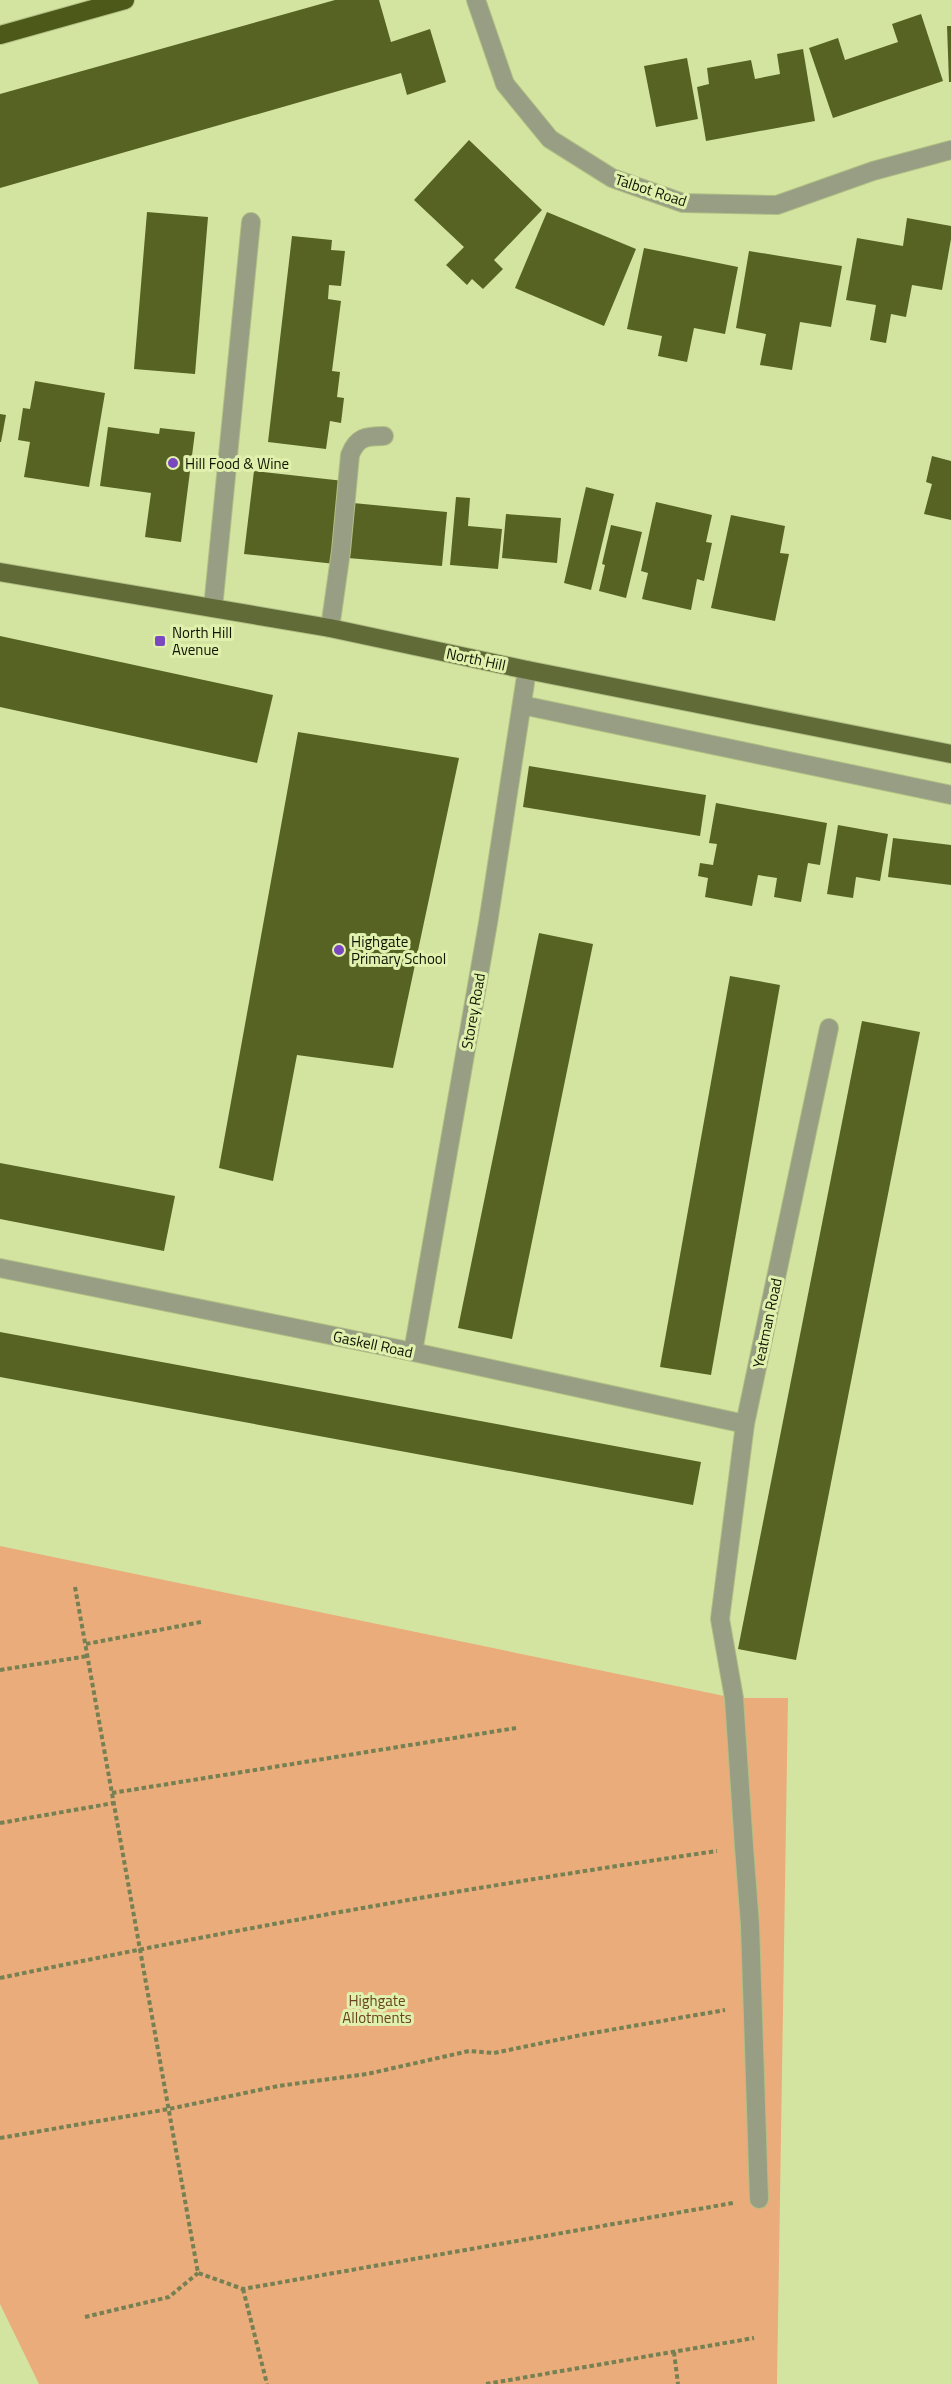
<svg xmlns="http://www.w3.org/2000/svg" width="951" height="2384" font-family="'Titillium Web',sans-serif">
<rect width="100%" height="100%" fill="#d3e4a1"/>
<polygon fill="#eaac7b" points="0,1546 734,1698 788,1698 777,2384 39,2384 0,2304"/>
<g fill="#566323">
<polygon points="335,0 379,0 391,42 430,29 446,82 407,95 401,73 0,188 0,94"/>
<polygon points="921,14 943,81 833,118 809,48 838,38 845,60 898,42 892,24"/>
<polygon points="947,26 951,26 951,82 949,82"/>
<polygon points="803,49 815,121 706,141 697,87 709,84 707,68 751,60 755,79 780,74 777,54"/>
<polygon points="687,58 698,119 656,127 644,66"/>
<polygon points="469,140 542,210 494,260 503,269 483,289 472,279 467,285 446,265 464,247 414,200"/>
<polygon points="147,212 208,217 195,374 134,369"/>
<polygon points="547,212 636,249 604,326 515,288"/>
<polygon points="907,218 951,226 951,239 942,290 912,285 906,317 891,314 886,343 870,340 876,305 846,300 857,238 903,246"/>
<polygon points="292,236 332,240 331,250 345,251 341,286 329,285 328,299 341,301 332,371 340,372 337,397 344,398 341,423 330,421 326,449 268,442"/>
<polygon points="644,248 738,267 725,334 694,328 687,362 658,356 662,336 627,329"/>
<polygon points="749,251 842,266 831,327 800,322 792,370 760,365 766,334 736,328"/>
<polygon points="35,381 105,393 89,487 24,477 30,442 18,440 23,408 30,409"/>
<polygon points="0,414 6,415 1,442 0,442"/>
<polygon points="108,427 159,434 160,428 195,432 181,542 145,537 151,493 100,486"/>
<polygon points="932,456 951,461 951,520 924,514 932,484 926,482"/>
<polygon points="254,471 344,481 335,564 244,554"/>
<polygon points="586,487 614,494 591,590 564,583"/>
<polygon points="456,497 470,498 468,526 502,529 498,569 450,565"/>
<polygon points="656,502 712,515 706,542 712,543 704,581 697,579 691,610 642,599 648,573 641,571"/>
<polygon points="353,503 447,512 442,566 348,558"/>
<polygon points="506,514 561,518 557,563 502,558"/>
<polygon points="731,515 785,526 780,553 789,554 775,621 711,608"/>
<polygon points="611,525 642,532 626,598 599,591 605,565 602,564"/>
<polygon points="0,636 273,695 257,763 0,707"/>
<polygon points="298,732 459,758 393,1068 297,1055 273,1181 219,1168"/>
<polygon points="529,766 706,795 700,836 523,807"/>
<polygon points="716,803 827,823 820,865 808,863 801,902 774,897 777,878 758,875 752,906 705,897 708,878 698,876 700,863 713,865 717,844 709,843"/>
<polygon points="838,825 888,834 880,881 856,877 853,898 827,894"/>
<polygon points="893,838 951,845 951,885 888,877"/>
<polygon points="539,933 593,944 512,1339 458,1328"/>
<polygon points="730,976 780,985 711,1375 660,1367"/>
<polygon points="862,1021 920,1032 796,1660 738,1649"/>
<polygon points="0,1163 175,1196 164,1251 0,1219"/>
<polygon points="0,1332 701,1462 693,1505 0,1377"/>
</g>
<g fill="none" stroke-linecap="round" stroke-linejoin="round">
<defs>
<g id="minor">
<polyline points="476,0 505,84 550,139 612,178 683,203 777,205 873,171 951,150"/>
<polyline points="213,608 251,222"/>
<path d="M330 628 341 551 350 455C357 437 366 436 384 436"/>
<polyline points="522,705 951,795"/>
<polyline points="0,1268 413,1352 745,1424"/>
<polyline points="413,1352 488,923 527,670"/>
<polyline points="759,2199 750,1925 744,1847 734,1698 720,1619 745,1424 829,1028"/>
</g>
<polyline id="major" points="0,572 330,628 527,670 951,754"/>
<polyline id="highway" points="0,35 125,0"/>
</defs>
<use href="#minor" stroke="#b0bf84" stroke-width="20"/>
<use href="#major" stroke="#b0bf84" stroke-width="20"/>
<use href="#highway" stroke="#b0bf84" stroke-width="20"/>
<g stroke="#758053" stroke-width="4" stroke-dasharray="4.5 3" stroke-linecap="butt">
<polyline points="75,1587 198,2273 243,2289 733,2203"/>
<polyline points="86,1644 201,1622"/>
<polyline points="0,1670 88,1656"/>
<polyline points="112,1793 516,1728"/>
<polyline points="0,1823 114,1803"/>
<path d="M0 1978C238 1928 477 1886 717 1851"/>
<polyline points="0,2138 169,2109 278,2086 367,2074 469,2051 494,2053 581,2035 725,2010"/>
<polyline points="243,2289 267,2384"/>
<polyline points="85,2317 169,2297 198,2273"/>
<polyline points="674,2352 678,2384"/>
<polyline points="486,2384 754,2338"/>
</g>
<use href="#minor" stroke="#979e83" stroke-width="18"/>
<use href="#major" stroke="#606b38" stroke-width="18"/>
<use href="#highway" stroke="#4d5918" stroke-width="18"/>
</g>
<g fill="#7a47be" stroke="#e0f1ae" stroke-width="2">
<circle cx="173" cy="463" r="6"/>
<rect x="154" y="635" width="12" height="12" rx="3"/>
<circle cx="339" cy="950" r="6"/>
</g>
<g text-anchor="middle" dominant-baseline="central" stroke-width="6" stroke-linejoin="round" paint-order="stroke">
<g font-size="15" fill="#0f1400" stroke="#e0f1ae">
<text transform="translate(651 190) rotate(18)">Talbot Road</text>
<text transform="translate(476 659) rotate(12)">North Hill</text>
<text transform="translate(473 1011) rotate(-80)">Storey Road</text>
<text transform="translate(767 1323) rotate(-78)">Yeatman Road</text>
<text transform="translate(373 1344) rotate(12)">Gaskell Road</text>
</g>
<g font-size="15" fill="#0f1400" stroke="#e0f1ae" text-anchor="start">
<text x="185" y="463">Hill Food &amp; Wine</text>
<text x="172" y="632">North Hill<tspan x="172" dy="17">Avenue</tspan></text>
<text x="351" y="941">Highgate<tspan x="351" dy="17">Primary School</tspan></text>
</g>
<g font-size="15" fill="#6a4320" stroke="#e0f1ae">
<text x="377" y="2000">Highgate<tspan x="377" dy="17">Allotments</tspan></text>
</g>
</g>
</svg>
